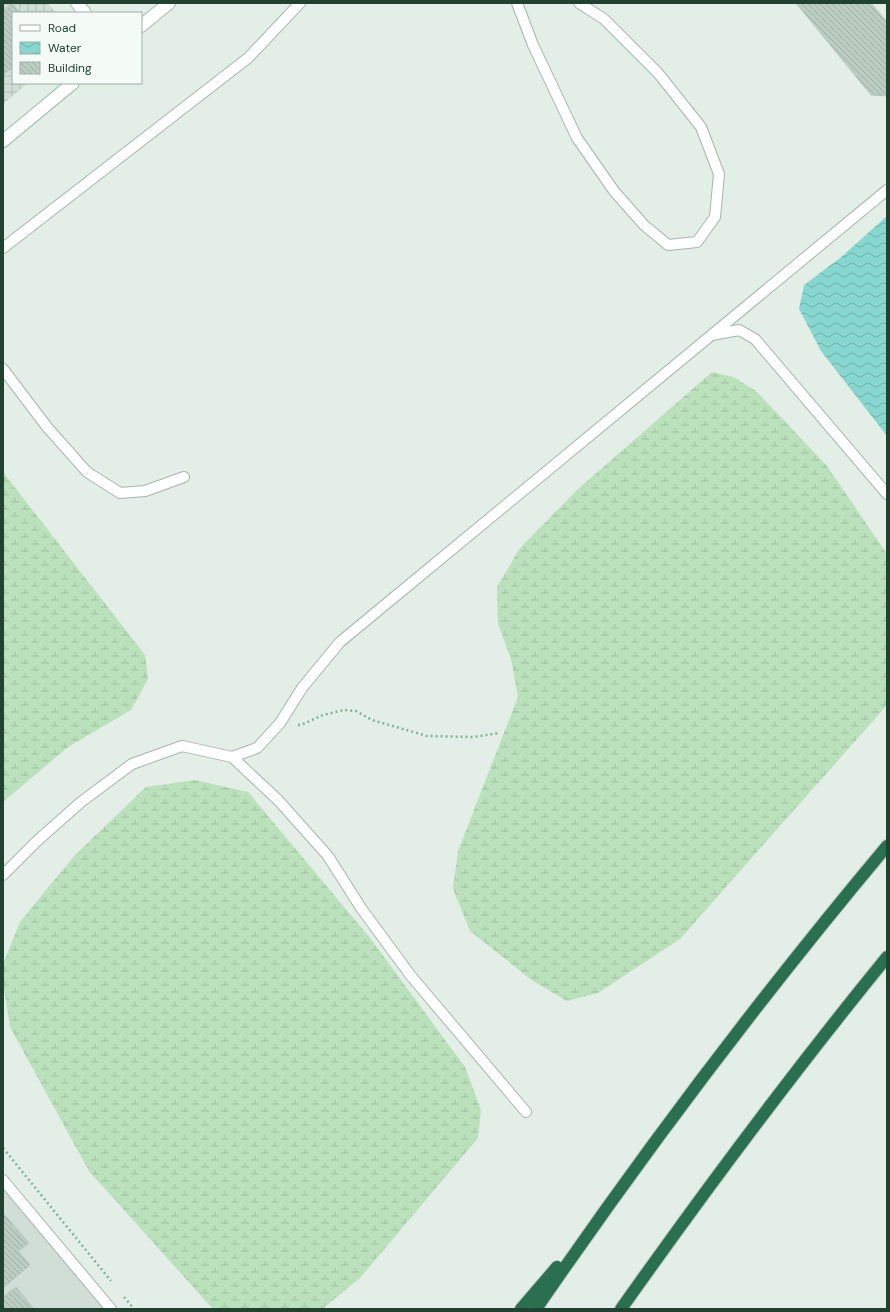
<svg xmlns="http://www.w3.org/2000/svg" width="890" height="1312" font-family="'DM Sans',sans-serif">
<defs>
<pattern id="industrial-grid" width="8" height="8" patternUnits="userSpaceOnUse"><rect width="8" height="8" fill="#d1ded5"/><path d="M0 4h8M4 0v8" fill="none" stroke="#b3c0b7"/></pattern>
<pattern id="wetland-marsh" width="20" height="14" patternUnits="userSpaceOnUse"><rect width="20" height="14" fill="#bbe0bc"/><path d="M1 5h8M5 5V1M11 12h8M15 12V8" fill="none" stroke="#a0c1a2"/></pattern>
<pattern id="water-waves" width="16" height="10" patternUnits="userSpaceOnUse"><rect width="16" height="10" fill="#87d7d0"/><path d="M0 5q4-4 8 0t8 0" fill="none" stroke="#6eb0a9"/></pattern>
<pattern id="building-back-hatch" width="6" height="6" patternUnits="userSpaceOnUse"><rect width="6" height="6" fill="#bbccc1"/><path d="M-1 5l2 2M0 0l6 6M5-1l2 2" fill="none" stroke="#a0b0a6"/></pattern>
</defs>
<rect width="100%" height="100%" fill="#e3eee6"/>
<polygon fill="#d1ded5" points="3,1187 105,1309 3,1309"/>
<polygon fill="url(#industrial-grid)" points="3,3 48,3 56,13 13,13 13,83 28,83 3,104"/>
<g fill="url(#wetland-marsh)">
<polygon points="712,372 733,377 756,391 827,466 887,554 887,705 680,939 598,993 567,1001 533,981 470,931 453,889 458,851 518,697 511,659 498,624 497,587 520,548 577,490"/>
<polygon points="3,472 145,655 148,679 131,710 68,747 3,802"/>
<polygon points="195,780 248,792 370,938 465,1067 481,1110 478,1138 360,1278 322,1309 214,1309 211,1307 89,1171 10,1027 3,983 3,964 20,922 74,856 146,787"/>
</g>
<polygon fill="url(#water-waves)" points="887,216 887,436 821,351 799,309 804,285 840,258"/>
<g fill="url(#building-back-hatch)" stroke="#b5c8bc">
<polygon points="12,3 20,13 13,13 13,67 3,75 3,11"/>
<polygon points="796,3 871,3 887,22 887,96 871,95"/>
<polygon points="3,1213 29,1243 18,1251 30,1265 4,1287 3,1286"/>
<polygon points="16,1287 34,1309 3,1309 3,1297"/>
</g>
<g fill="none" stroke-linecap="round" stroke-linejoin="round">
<defs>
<g id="lane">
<polyline points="517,3 533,45 577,138 614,191 644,225 668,245 697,242 715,217 719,174 701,127 658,73 604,19 579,3"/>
<polyline points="3,248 248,58 300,3"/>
<polyline points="712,335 739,330 755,339 887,494"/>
<polyline points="3,369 47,427 87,472 120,493 145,491 184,477"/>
<polyline points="232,757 257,748 280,723 302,688 340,642 887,190"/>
<polyline points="3,875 37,841 81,802 132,764 182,746 232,757 278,800 328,856 361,908 411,976 526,1112"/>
<polyline points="3,1180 111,1309"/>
</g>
<polyline id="street" points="77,3 85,13"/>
<g id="secondary">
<polyline points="141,26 169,3"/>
<polyline points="3,141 73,83"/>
</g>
<g id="highway">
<polyline points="521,1309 557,1267"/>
<path d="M536 1309C646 1149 763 994 887 846"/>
<path d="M621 1309C706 1189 794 1071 887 957"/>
</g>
</defs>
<use href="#lane" stroke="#a5b7ac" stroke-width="12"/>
<use href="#street" stroke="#a5b7ac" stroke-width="14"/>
<use href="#secondary" stroke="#a3beae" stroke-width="14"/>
<use href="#highway" stroke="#c1cac5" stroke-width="14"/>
<g stroke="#81b498" stroke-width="2.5" stroke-dasharray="2 3" stroke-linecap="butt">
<polyline points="298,725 301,725 323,715 344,710 356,711 372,720 427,736 474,737 499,733"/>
<polyline points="3,1148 111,1281"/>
<polyline points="124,1297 134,1309"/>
</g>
<use href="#lane" stroke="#fff" stroke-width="10"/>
<use href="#street" stroke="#fff" stroke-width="12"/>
<use href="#secondary" stroke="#fff" stroke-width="12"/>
<use href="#highway" stroke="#2b6f51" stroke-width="12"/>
</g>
<rect width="890" height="1312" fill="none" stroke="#214131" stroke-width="8"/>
<rect x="12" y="12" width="130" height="72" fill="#f4faf6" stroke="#a0b0a7"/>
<rect x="20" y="25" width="20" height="6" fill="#ffffff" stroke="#a0b0a7"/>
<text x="48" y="32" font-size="12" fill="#214131">Road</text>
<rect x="20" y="42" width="20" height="12" fill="url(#water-waves)" stroke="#a0b0a7"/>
<text x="48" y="52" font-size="12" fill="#214131">Water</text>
<rect x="20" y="62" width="20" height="12" fill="url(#building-back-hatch)" stroke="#a0b0a7"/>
<text x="48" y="72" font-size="12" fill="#214131">Building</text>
</svg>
